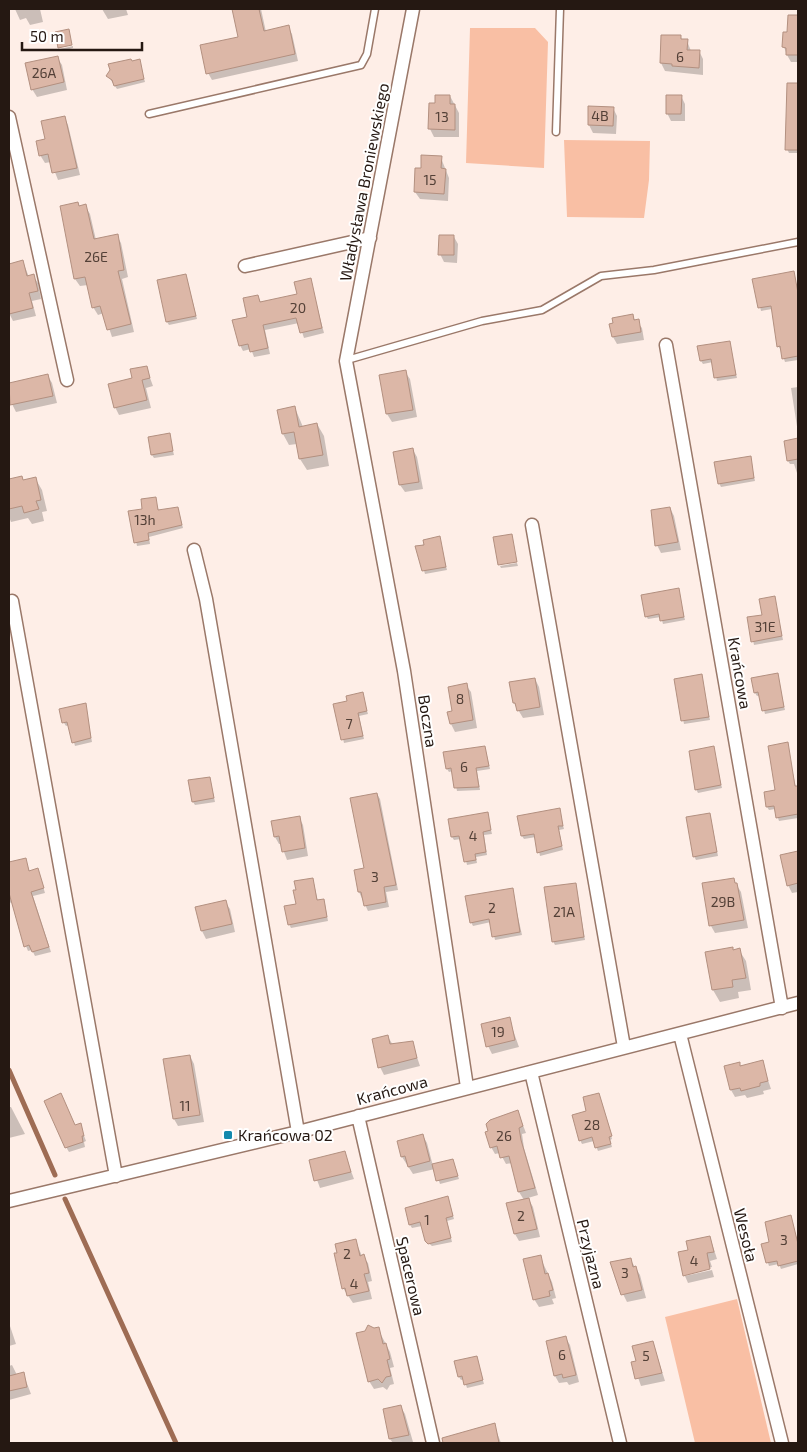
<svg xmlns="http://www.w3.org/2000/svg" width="807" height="1452" viewBox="0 0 807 1452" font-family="'Exo 2',sans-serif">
  <rect width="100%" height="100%" fill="#feeee7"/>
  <path fill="#f9bfa4" d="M470 28H535L548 42 544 168 466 163Z
    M564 140 650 141 649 180 644 218 567 217Z
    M737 1299 771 1443H695L665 1317Z"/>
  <path fill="#0003" d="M15 9H40L43 22 30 25 26 18 20 20Z
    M102 9H126L128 15 108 19Z
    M233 9H261L266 32 288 27 292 34 298 61 212 80 208 73 240 38Z
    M784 34H798V62H791L787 55 784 47Z
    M680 37 683 41H687L691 51H699L703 59V75L665 71 661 63Z
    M73 46V48L62 51 60 49Z
    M57 57 62 65 67 90 37 97 32 89Z
    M139 60 145 82 117 89 108 76 132 62Z
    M450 96 459 113V137H434L430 129 436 104Z
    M681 96 685 104V121H671L667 113Z
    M788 102H798V153H789L787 149Z
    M613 108 617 116 616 134 593 133 589 125Z
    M64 117 68 125 80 175 58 180 51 162 45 163 40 155 46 140Z
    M441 158 449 178 448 201 420 199 415 192Z
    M78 203 80 207 85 206 90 214 96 240 117 236 121 243 128 277 122 279 134 332 112 337 104 313 98 315 93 307 88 285 80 286 75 279 62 207Z
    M454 237 458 244 457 263 444 262 440 254Z
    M23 262 29 277 33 276 38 283 41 299 32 301 36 316 13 321 9 313V265Z
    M793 272 798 290V360L785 362 781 350 778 346 772 309 761 311 754 280Z
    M186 275 197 319 169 325 167 322Z
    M310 279 324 333 304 338 299 323 265 330 270 354 254 357 251 349 243 351 240 345 258 296 261 303 299 295Z
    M632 316 642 328 644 340 617 344 613 337 615 324Z
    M729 342 737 378 717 381 713 362 703 364 701 361Z
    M146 367 153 386 146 388 151 408 119 415 115 407 134 379Z
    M405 372 410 379 417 417 392 422 387 414 381 376Z
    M48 376 52 383 57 403 16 412 12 404 9 384Z
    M798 387V433L791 388Z
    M295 408 303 427 317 424 324 436 329 466 307 470 300 459 297 444 289 445 283 434Z
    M169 434 174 455 154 458 152 455Z
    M798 439V476L794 464H790L788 461 785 442Z
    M413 450 417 457 423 489 405 492 400 485Z
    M750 457 755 481 721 487 719 483Z
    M21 478 23 481 35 478 42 490 47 511 42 512 44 521 32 524 28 518 11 522 9 517V482Z
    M155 498 159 511 178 508 183 528 149 537 150 544 137 546 130 512 144 510Z
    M670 508 674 516 681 550 661 553 657 545Z
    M439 538 447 570 425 574 417 547Z
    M517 563 518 566 501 568 500 566Z
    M678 590 685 620 663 624 661 617 648 619 646 616Z
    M774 597 783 640 754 645 748 618 764 616Z
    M777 674 785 710 765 714 760 695 757 696 755 693Z
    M701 675 710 720 684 724 675 680Z
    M535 679 539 687 544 715 523 718 514 703 511 683Z
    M466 685 471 692 477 728 455 732 451 724 453 712Z
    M362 694 368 714 359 716 364 739 344 743 335 705 349 702Z
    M85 704 92 742 75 746 69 725 66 726 64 723 61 710Z
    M787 744 796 788 798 787V818L779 821 775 809 769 810 767 807 777 791Z
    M485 747 490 769 477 771 480 790 457 791 453 771 449 772 447 769Z
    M713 748 722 788 698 793 696 789Z
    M210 778 215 802 195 805 193 802Z
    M377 794 380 799 398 890 386 892 389 907 368 911 359 892 365 869Z
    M559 810 564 829 559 830 563 850 540 856 536 837 524 839 522 836 519 817Z
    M487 813 492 834 484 835 487 855 476 857 477 863 467 865 461 839 454 840 452 837Z
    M710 814 718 856 696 860 694 856Z
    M299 817 303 825 308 856 287 860 281 844H279L275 837Z
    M798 852V892L792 893 788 885 782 856Z
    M25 859 30 872 38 870 45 893 33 896 51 952 35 956 32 950 28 951 26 946 13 902 9 903V864Z
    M313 879 318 902 323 901 325 904 328 921 291 928 289 924 297 905Z
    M733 879 741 892 748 928 715 933 711 926Z
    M576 884 585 940 555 945 553 941Z
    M512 890 522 935 495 940 491 922 473 926 471 922Z
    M225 902 230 909 235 932 206 939 202 931 196 908Z
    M732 948 734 951 739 950 746 961 751 990 738 992 739 998 720 1002 713 990 707 953Z
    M509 1019 519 1047 492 1054 488 1046Z
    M388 1037 393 1045 412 1042 420 1066 384 1075 380 1067Z
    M190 1056 194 1064 204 1122 178 1126 174 1119Z
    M762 1062 771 1089 763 1091 764 1094 747 1098 745 1095 735 1097 731 1090 739 1063 741 1067Z
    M600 1097 612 1139 610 1140 612 1147 598 1151 594 1141 582 1144 580 1140 588 1112Z
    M9 1107H11L25 1134 9 1138Z
    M518 1112 526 1133 522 1134 524 1148 538 1195 528 1198 533 1207 540 1237 519 1241 515 1234 524 1200 519 1192 512 1163 506 1164 500 1153 495 1154 491 1147Z
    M80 1125 86 1141 84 1142 85 1147 69 1152 66 1147 75 1126Z
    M423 1136 427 1143 433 1166 453 1161 459 1179 440 1184 435 1169 413 1174 402 1157 399 1142Z
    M344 1152 354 1179 320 1188 310 1161Z
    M449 1201 454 1219 447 1221 452 1242 432 1246 426 1241 422 1226 412 1228 410 1225Z
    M791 1217 798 1243V1264L781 1269 779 1264 769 1266 762 1245 771 1243Z
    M710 1237 717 1259 710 1261 712 1267 685 1274V1276L684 1275 690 1251Z
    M355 1240 362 1256 368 1263 372 1281 368 1282 372 1299 353 1303 343 1288 338 1254Z
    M540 1257 552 1282 556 1298 552 1299 554 1304 539 1307 534 1299Z
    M630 1259 640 1275 646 1298 627 1302 615 1278 612 1263Z
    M712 1270 714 1277 688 1283 685 1276Z
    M9 1323 16 1344 9 1346Z
    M378 1329 390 1352 394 1367 390 1368 394 1384 390 1385 387 1390 383 1387 374 1389 369 1381 374 1330Z
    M565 1337 570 1345 579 1382 569 1385 567 1382 559 1383 555 1376Z
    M653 1343 665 1381 641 1386 633 1363 637 1362Z
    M476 1357 484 1384 467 1388 464 1379 461 1380 459 1377 456 1362Z
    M12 1365 17 1375 23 1373 31 1394 9 1400V1366Z
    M400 1406 405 1414 413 1442 393 1443 390 1439 385 1410Z
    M494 1425 501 1443H463L461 1435Z"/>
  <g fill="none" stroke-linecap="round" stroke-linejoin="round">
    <path stroke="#9e6c54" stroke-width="5" d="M9 1070 55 1175
      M65 1199 176 1443"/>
  </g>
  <path fill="#dcb7a7" stroke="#b39080" d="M232 9H259L264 31 289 25 295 54 206 74 200 45 238 37Z
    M788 15H798V55H786V48L782 47 783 32H787Z
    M69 29 72 45 58 48 55 32Z
    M661 35H681V39H688L687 50H700L699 68 672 66V64L660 63Z
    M58 56 64 82 31 90 25 63Z
    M131 59 132 61 140 59 144 79 114 86 112 80 106 76 110 70 108 64Z
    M787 83H798V150H785Z
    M435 95H450V104H455V130L428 129 429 103H435Z
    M666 95H682L681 114H666Z
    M588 106 614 107 613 126 588 125Z
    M65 116 77 168 52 173 48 154 39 156 36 141 45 139 41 121Z
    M421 155 442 156 441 168 446 169 444 194 414 192 415 168H421Z
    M78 202 79 206 86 204 94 239 118 234 124 270 118 271 131 324 107 330 100 306 92 308 85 277 74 279 60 206Z
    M439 235H454V255H438Z
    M23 260 27 276 34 274 38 291 29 293 33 308 9 314V264Z
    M794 271 798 293V356L782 359 780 346 777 347 771 306 758 308 752 279Z
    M186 274 196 316 166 322 157 280Z
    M311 278 322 328 300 333 296 318 263 325 268 348 250 352 248 344 239 346 232 320 247 317 243 298 258 295 260 302 297 294 294 282Z
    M633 314 634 320 639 319 641 332 612 337 609 324 613 323 612 318Z
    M730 341 736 375 714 378 711 359 700 361 697 346Z
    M147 366 150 378 142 380 147 400 114 408 108 384 132 378 130 369Z
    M406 370 413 410 386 414 379 375Z
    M48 374 53 396 10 405 9 383Z
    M295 406 299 427 317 423 323 455 299 459 294 432 282 434 277 410Z
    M170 433 173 451 151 455 148 437Z
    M798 438V459L787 461 784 441Z
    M413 448 419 482 399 485 393 452Z
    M751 456 754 478 718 484 714 462Z
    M22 476 23 480 36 477 41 500 36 501 39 509 24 513 22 506 9 509V479Z
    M156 497 158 510 178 507 182 525 148 533 149 540 134 543 128 511 142 509 141 499Z
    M670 507 678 542 655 546 651 510Z
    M512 534 517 562 498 565 493 537Z
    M440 536 446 567 422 571 415 546 424 545 423 540Z
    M679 588 684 617 660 621 659 614 645 617 641 595Z
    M775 596 782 636 751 642 747 617 762 615 759 599Z
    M778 673 784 707 762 711 758 692 754 693 751 678Z
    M702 674 709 717 681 721 674 679Z
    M535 678 540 707 517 711 515 703H513L509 682Z
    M467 683 473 720 450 724 447 712 452 711 448 687Z
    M363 692 367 711 358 713 363 736 341 740 333 704 347 701 346 696Z
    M86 703 91 738 72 743 67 722 62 723 59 709Z
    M788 742 795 786H798V814L776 818 774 806 766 807 764 792 775 790 768 746Z
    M485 746 489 766 476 768 479 787 454 788 451 768 446 769 443 752Z
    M714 746 721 785 695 790 689 751Z
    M210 777 214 798 192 802 188 780Z
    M377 793 396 885 384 887 386 902 364 906 361 892H358L354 870 364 868 350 798Z
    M560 808 563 826H558L562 846 537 853 534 834 521 836 517 816Z
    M488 812 491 830 483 832 486 852 475 854 476 860 464 862 459 836 451 837 448 819Z
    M710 813 717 852 693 857 686 817Z
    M300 816 305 848 282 852 279 836 274 837 271 821Z
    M798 851V883L787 886 780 855Z
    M26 858 29 871 38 868 44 888 31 892 49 947 32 952 29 945 24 947 9 893V862Z
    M313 878 317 900 324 899 327 917 288 925 284 906 296 904 293 890H296L294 881Z
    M734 878 735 883H737L744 920 709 926 702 883Z
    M576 883 584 937 552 942 544 887Z
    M513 888 520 932 492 937 489 919 470 923 465 896Z
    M226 900 232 924 201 931 195 907Z
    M733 947V950L740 948 746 978 732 980 733 987 712 990 705 952Z
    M510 1017 515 1040 486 1047 481 1024Z
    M388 1035 390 1044 413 1041 417 1058 378 1068 372 1039Z
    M190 1055 200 1115 173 1119 163 1059Z
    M763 1060 768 1081 760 1083V1086L741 1091 740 1088 730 1090 724 1066 740 1062V1066Z
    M61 1093 75 1125 81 1123 84 1136H82L83 1142 65 1148 44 1101Z
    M599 1093 612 1136 609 1137 611 1144 595 1148 592 1137 579 1141 572 1115 586 1111 583 1097Z
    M518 1110 523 1126 519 1128 521 1140 535 1188 518 1192 509 1156 500 1158 497 1146 490 1148 485 1132 488 1131 486 1124 490 1120Z
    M423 1134 430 1161 408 1167 405 1156 401 1157 397 1141Z
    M345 1151 351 1172 314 1181 309 1160Z
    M453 1159 458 1176 436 1181 432 1164Z
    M448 1196 453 1216 446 1218 451 1238 428 1244 425 1241 420 1222 409 1225 405 1208Z
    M529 1198 537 1229 514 1234 506 1203Z
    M791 1215 798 1244V1261L778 1266 777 1261 766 1263 761 1244 769 1242 765 1222Z
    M710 1236 714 1252 707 1253 710 1269 683 1276 678 1252 688 1250 686 1241Z
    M356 1239 360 1256 364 1254 367 1264 369 1273 364 1274 369 1291 347 1296 345 1288 342 1289 334 1253H337L335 1244Z
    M541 1255 545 1274 548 1273 553 1290 549 1291 550 1296 533 1300 523 1259Z
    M631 1258 633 1267 636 1266 642 1290 621 1295 610 1262Z
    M368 1325 374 1328 379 1327 383 1344 386 1343 390 1359 387 1360 391 1376 386 1377 382 1383 378 1379 368 1382 356 1333 365 1331Z
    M566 1336 576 1375 563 1378 562 1374 554 1376 546 1341Z
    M653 1341 662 1373 635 1379 631 1362 636 1361 632 1346Z
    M477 1356 483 1380 464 1385 462 1376 458 1377 454 1361Z
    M24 1372 27 1387 9 1391V1376Z
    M401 1405 409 1435 389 1439 383 1409Z
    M495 1423 499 1443H443L442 1438Z"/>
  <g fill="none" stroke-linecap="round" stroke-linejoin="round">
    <defs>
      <path id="lane" d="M149 114 361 65 367 54 375 9
        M556 132 560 9
        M347 360 482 321 542 310 601 276 654 270 798 242"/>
      <path id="street" d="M413 9 346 361 404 671 467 1087
        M9 117 67 380
        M245 266 370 238
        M666 345 782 1008
        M532 525 624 1047
        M194 550 206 599 298 1132
        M9 602 12 601 116 1176
        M680 1034 782 1443
        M531 1072 620 1443
        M358 1116 433 1443
        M9 1201 298 1132 798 1003"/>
    </defs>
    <use href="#lane" stroke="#9a7869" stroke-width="9"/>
    <use href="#street" stroke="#9a7869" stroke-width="15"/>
    <use href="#lane" stroke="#fff" stroke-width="6"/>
    <use href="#street" stroke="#fff" stroke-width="12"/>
  </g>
  <rect fill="#1489ad" stroke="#fff" stroke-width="2" x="223" y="1130" width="10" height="10" rx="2.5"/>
  <g text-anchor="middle" stroke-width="4" stroke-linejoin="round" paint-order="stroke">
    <g font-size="14" fill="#534037">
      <text x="680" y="62">6</text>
      <text x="44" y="78">26A</text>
      <text x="600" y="121">4B</text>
      <text x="442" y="122">13</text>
      <text x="430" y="185">15</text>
      <text x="96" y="262">26E</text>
      <text x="298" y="313">20</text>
      <text x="145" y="525">13h</text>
      <text x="765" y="632">31E</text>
      <text x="460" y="704">8</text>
      <text x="349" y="729">7</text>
      <text x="464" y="772">6</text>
      <text x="473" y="841">4</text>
      <text x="375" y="882">3</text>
      <text x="723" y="907">29B</text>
      <text x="492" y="913">2</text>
      <text x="564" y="917">21A</text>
      <text x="498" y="1037">19</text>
      <text x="185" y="1111">11</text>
      <text x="592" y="1130">28</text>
      <text x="504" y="1141">26</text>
      <text x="521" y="1221">2</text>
      <text x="427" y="1225">1</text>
      <text x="784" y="1245">3</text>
      <text x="347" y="1259">2</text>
      <text x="694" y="1266">4</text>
      <text x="625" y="1278">3</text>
      <text x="354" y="1289">4</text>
      <text x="562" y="1360">6</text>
      <text x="646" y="1361">5</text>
    </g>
    <g font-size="16" fill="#251812" stroke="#fff">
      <text transform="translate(364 182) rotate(-79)" y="6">Władysława Broniewskiego</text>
      <text transform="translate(740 673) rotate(80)" y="6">Krańcowa</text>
      <text transform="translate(428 721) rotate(81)" y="6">Boczna</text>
      <text transform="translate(392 1090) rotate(-15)" y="6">Krańcowa</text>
      <text transform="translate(746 1235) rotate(76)" y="6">Wesoła</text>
      <text transform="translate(591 1254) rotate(76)" y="6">Przyjazna</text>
      <text transform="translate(411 1276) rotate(77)" y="6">Spacerowa</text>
    </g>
    <g font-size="16" fill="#251812" stroke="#fff" text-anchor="start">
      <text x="238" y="1141">Krańcowa 02</text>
    </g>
  </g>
  <rect width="807" height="1452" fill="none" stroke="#251812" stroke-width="20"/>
  <path d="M22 42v8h120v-8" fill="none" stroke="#251812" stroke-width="2.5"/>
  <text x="30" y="42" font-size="15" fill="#251812" stroke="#ffffff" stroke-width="4" paint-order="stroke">50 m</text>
</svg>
